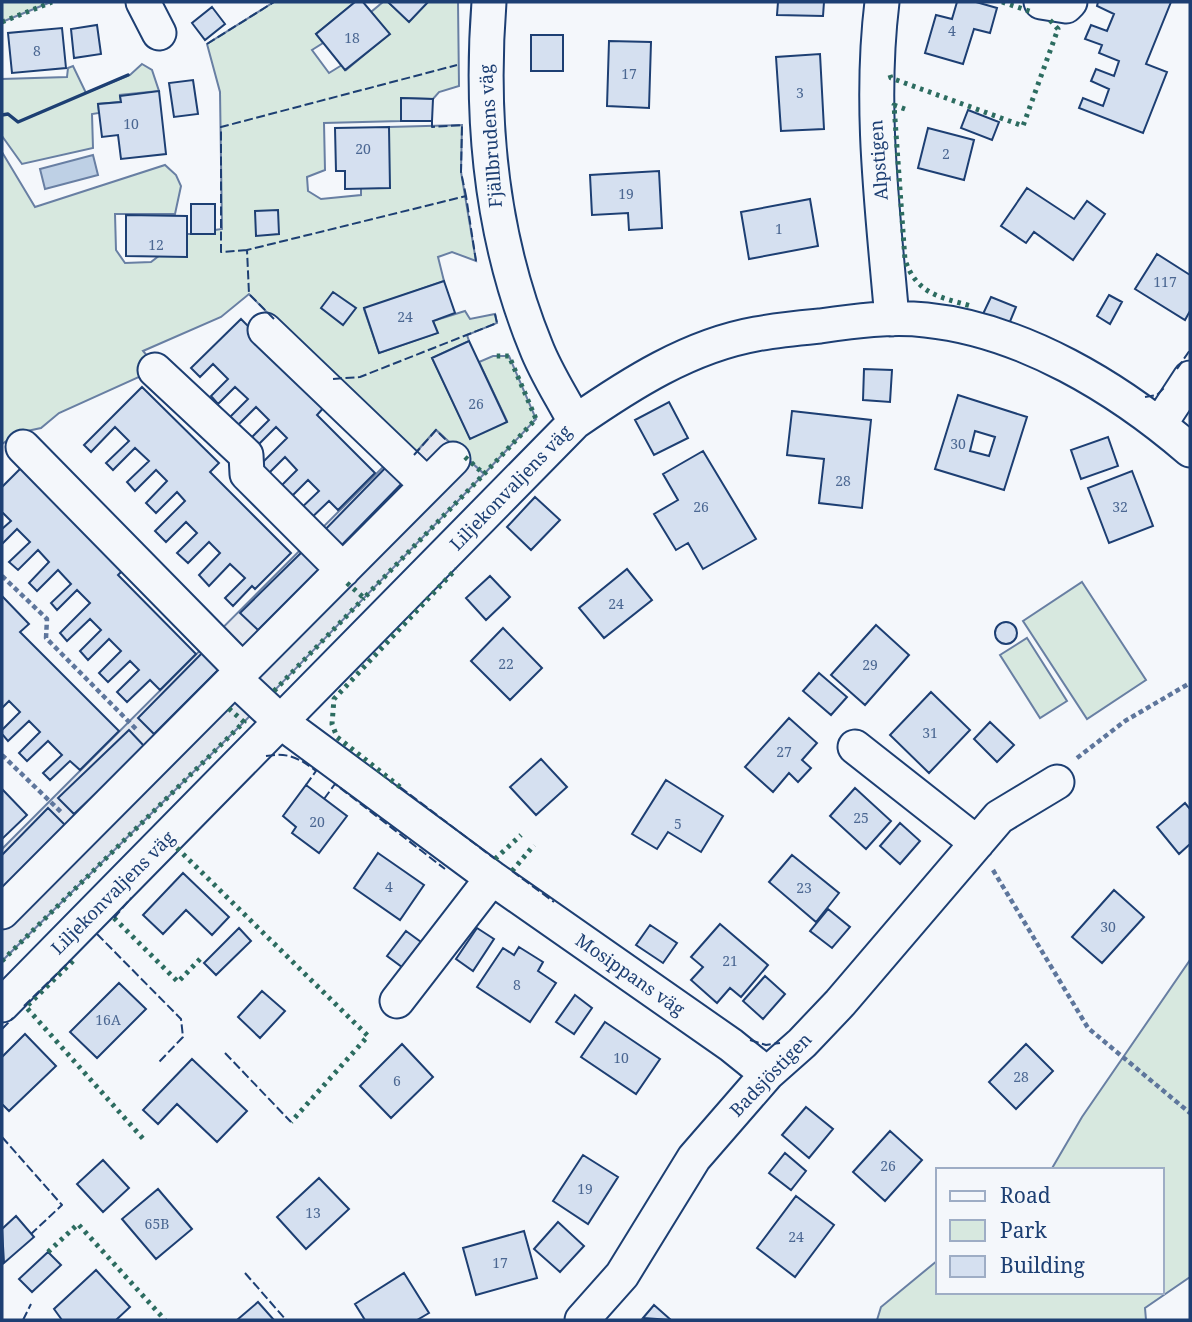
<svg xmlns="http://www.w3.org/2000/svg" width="1192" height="1322" viewBox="0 0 1192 1322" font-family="'Noto Serif',serif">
  <rect width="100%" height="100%" fill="#f4f7fb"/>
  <path fill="#d7e8df" stroke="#687fa3" stroke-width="2" d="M2 2H51L2 22Z
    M274 2H355L316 34 323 43 312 50 329 73 342 65 346 70 389 34 371 12 383 2H388L409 21 428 2H458L459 86 439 92 433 99 402 98 401 121 324 123 325 170 307 177 308 191 321 199 361 195V188H389V127L462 125 461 172 476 261 452 252 438 257 444 281 364 309 379 353 437 333 433 321 465 311 470 319 495 314 497 323 467 335 469 341 432 358 470 438 507 421 479 362 493 356H509L536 419 484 474 436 430 411 458 249 294 221 317 143 351 154 364 139 377 59 413 41 428 18 433 2 444V152L35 207 165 165 176 175 181 186 175 214H115L116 250 125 263 151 262 187 234H214L215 230 222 229 220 92 207 44Z
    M142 64 152 70 159 91 120 95 121 102 98 104 99 113 92 114 93 148 22 164 2 136V79L67 77 68 68 73 66 86 93 130 75Z
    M1082 582 1146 680 1087 719 1023 621Z
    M1027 638 1067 701 1040 718 1000 655Z
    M1190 960V1277L1145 1308 1146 1320H877L881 1307 938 1260V1292H1162V1170H1051L1082 1117Z"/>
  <path fill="#e3e8f0" stroke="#687fa3" stroke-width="2" d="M436 430 484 474 244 722 2 961V849L394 456 411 458Z"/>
  <path fill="#bed0e5" stroke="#687fa3" stroke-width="2" d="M93 155 98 175 45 189 40 169Z"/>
  <path fill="#d5e0f0" stroke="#1d3f73" stroke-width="2" fill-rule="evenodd" d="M355 2H363L390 34 345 70 316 34Z
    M388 2H428L409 22Z
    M778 2H824L823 16 777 15Z
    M957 2H976L997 8 990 33 974 29 963 64 925 53 936 15 952 19Z
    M1098 2H1171L1146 64 1167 72 1143 133 1079 108 1083 98 1103 106 1109 89 1091 81 1096 69 1114 76 1119 61 1099 53 1102 45 1085 39 1091 25 1107 31 1114 14 1097 6Z
    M212 7 225 24 205 40 192 23Z
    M97 25 101 54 74 58 71 29Z
    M62 28 66 68 12 73 8 33Z
    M531 35H563V71H531Z
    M609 41 651 42 649 108 607 106Z
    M820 54 824 129 781 131 776 57Z
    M193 80 198 114 174 117 169 83Z
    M159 91 166 154 121 159 118 135 102 137 98 104 121 102 120 96Z
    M401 98 433 99 432 121H401Z
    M968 110 999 122 992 140 961 128Z
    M389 127 390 188 345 189V171H336L335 128Z
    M928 128 974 140 964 180 918 168Z
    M659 171 662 228 629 230 628 213 592 215 590 175Z
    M1027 188 1074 219 1087 201 1105 214 1073 260 1034 232 1026 243 1001 226Z
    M810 199 818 246 749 259 741 212Z
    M191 204H215V234H191Z
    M278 210 279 234 256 236 255 211Z
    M126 215 187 216V257L126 256Z
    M1157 254 1190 275V311L1185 320 1135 289Z
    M444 281 455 313 433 321 438 333 379 353 364 308Z
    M333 292 356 308 343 325 321 308Z
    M1109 295 1122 302 1110 324 1097 316Z
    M991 297 1016 307 1009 324 983 314Z
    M241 319 326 405 317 415 375 473 338 510 329 501 306 523 296 513 319 491 308 480 288 500 278 489 297 470 285 457 265 477 257 468 287 438 276 427 258 445 251 438 269 420 256 407 238 425 230 417 248 399 235 387 218 404 211 396 228 379 213 364 200 377 191 368Z
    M469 341 507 422 470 439 432 358Z
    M864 369 892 370 890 402 863 400Z
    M142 387 219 463 210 472 291 553 255 589 252 586 233 606 225 598 245 578 230 564 209 586 199 575 220 553 209 542 188 563 177 553 197 533 186 522 166 542 155 531 185 501 177 492 156 513 146 503 167 481 156 470 135 491 127 482 149 461 135 448 113 470 106 463 129 441 115 427 91 452 84 445Z
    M958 395 1027 417 1004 490 935 469ZM975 431 995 437 989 456 970 451Z
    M669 402 688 438 654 455 635 420Z
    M792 411 871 420 862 508 819 503 824 459 787 455Z
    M1108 437 1118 466 1081 479 1071 450Z
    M703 451 756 539 703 569 688 543 676 550 654 514 678 500 663 474Z
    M394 459 410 475 333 554 317 538Z
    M26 463 128 565 118 575 196 654 160 690 150 680 127 702 117 692 139 670 130 661 108 682 99 673 121 651 109 639 88 660 80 651 101 630 90 619 67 641 60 633 90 603 77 590 57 610 51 603 71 584 58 570 37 591 29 583 49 562 38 550 18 570 9 562 30 542 17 529 2 544V529L11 521 2 512V487Z
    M1132 471 1153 526 1109 543 1088 488Z
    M535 497 560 520 531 550 507 527Z
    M306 548 323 565 258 630 240 613Z
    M627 569 652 600 604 638 579 608Z
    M490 576 510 597 486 620 466 598Z
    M2 596 29 624 20 632 119 731 80 770 70 761 50 780 43 773 62 755 48 741 27 761 19 753 40 732 29 721 8 741 2 734V730L20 712 9 701 2 708Z
    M995 633a11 11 0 1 1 22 0a11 11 0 1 1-22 0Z
    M876 625 909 655 865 705 831 675Z
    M503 628 542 668 510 700 471 661Z
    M208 647 224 664 154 734 138 718Z
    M819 673 847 697 831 715 803 691Z
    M931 692 970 730 929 773 890 735Z
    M789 718 817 743 802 760 811 768 798 782 789 773 773 792 745 767Z
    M990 722 1014 745 997 762 974 739Z
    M129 730 145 747 74 814 58 798Z
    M541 759 567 787 536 815 510 787Z
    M666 780 723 816 701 852 668 832 657 849 632 834Z
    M306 785 347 816 319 853 292 833 296 827 283 816Z
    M855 788 891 821 866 849 830 816Z
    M2 789 27 815 2 839Z
    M1185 803 1190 809V844L1179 854 1157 827Z
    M48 808 65 825 2 888V855Z
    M900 823 920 841 900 864 880 846Z
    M378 853 424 885 400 920 354 888Z
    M792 855 839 893 816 922 769 882Z
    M183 873 229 917 212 935 186 910 163 934 143 915Z
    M1114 890 1144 917 1102 963 1072 937Z
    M828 909 850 927 832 948 810 931Z
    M720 924 768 965 741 997 730 988 717 1003 691 980 703 967 691 957Z
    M650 925 677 943 663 963 636 945Z
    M239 928 251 941 216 975 204 963Z
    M477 928 494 939 473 971 456 959Z
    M406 931 421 942 402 967 387 956Z
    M519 947 543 962 538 971 556 983 530 1022 477 987 503 948 514 955Z
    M765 976 785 994 763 1019 743 1001Z
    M119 983 146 1009 97 1058 70 1032Z
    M262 991 285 1011 260 1038 238 1017Z
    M575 995 592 1008 574 1034 556 1022Z
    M605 1022 660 1059 636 1094 581 1057Z
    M25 1034 56 1066 9 1111 2 1104V1057Z
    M402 1044 433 1077 391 1118 360 1086Z
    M1026 1044 1053 1071 1016 1109 989 1082Z
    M192 1059 247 1111 217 1142 177 1104 158 1124 143 1110Z
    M806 1107 833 1129 809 1158 782 1135Z
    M890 1131 922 1160 885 1201 853 1172Z
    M785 1153 806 1171 791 1190 769 1173Z
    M583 1155 618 1177 588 1224 553 1201Z
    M103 1160 129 1188 103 1212 77 1184Z
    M319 1178 349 1209 306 1249 277 1217Z
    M158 1189 192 1229 156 1259 122 1219Z
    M796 1196 834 1225 795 1277 757 1248Z
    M16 1216 34 1237 4 1263 2 1229Z
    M558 1222 584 1246 560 1272 534 1249Z
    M524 1231 537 1278 476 1295 463 1248Z
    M48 1252 61 1265 32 1292 19 1279Z
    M96 1270 130 1307 116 1320H62L54 1309Z
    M404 1273 429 1313 417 1320H365L355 1304Z
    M258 1302 274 1320H237Z
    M654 1305 671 1320 643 1318Z"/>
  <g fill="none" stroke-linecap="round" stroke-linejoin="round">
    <defs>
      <path id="minor" d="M143 2 159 33
        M489 2C480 119 491 237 536 347 546 373 562 397 575 422
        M882 2C869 108 883 213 892 319
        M1041 2 1066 6 1070 2
        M265 330 426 484
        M155 370 246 455 247 474 343 570
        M1160 424 1190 378
        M23 447 243 671
        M235 679 281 722 492 878 731 1045 767 1074
        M855 747 977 843
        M2 912 453 459
        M397 1001 492 878
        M2 1005 575 422C630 384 689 346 756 334 777 330 799 328 820 326 854 321 891 316 926 320 1023 330 1118 388 1190 450
        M582 1320 622 1275 694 1158 767 1074 802 1043 840 1003 999 817 1057 782"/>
    </defs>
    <use href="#minor" stroke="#1d3f73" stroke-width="37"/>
    <path stroke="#5e769c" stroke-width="4.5" stroke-dasharray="5 3.5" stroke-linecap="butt" d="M2 576 47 619 46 638 138 731
      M2 755 61 812
      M1077 758 1125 721 1190 683
      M993 870 1088 1028 1190 1113"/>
    <use href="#minor" stroke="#f4f7fb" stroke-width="33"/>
    <path stroke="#2c6c60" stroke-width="5" stroke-dasharray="3.5 5" stroke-linecap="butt" d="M1002 2 1032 12
      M2 22 52 2
      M890 75 891 78 1023 126 1058 29 1048 18
      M905 109 894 105 905 260C917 294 939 297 971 306
      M465 457 484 474 536 419 509 356H493
      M347 583 364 598 484 474
      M274 691 364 598
      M400 787 337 737 332 724 334 699 456 569
      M177 848 368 1036 291 1122
      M495 859 521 835
      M512 871 534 845
      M114 918 178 982 200 959
      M2 961 244 722 226 706
      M73 961 26 1007 146 1142
      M48 1252 78 1224 165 1320"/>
    <path stroke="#1d3f73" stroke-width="2" stroke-dasharray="9 3.5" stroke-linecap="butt" d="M207 44 274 2
      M432 121V127L462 125 461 172 466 196
      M247 250 221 252V127L457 65
      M274 319 249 294 247 250 466 196 476 261
      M1177 369 1190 350
      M333 379 360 377 497 323 495 314
      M1145 397 1157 395 1165 387
      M414 455 436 430 447 441
      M266 756C288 752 299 758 316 771L306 785
      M400 787 495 859
      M324 799 335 784 445 869
      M512 871 554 902
      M114 918 131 898
      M97 934 181 1019 183 1037 159 1062
      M24 1006 71 960
      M2 1029 13 1018
      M750 1040 766 1045 780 1043
      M225 1053 291 1122
      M2 1137 62 1205 31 1234
      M245 1273 286 1320
      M23 1320 31 1304"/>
    <path stroke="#1d3f73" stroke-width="3.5" d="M2 115 8 114 18 122 128 75"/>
  </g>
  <g text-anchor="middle" stroke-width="5" stroke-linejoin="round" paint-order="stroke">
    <g font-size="14" fill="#4b6792">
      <text x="952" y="36">4</text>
      <text x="352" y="43">18</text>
      <text x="37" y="56">8</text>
      <text x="629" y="79">17</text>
      <text x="800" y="98">3</text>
      <text x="131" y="129">10</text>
      <text x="363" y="154">20</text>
      <text x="946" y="159">2</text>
      <text x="626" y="199">19</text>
      <text x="779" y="234">1</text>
      <text x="156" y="250">12</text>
      <text x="1165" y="287">117</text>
      <text x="405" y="322">24</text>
      <text x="476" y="409">26</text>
      <text x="958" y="449">30</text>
      <text x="843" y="486">28</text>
      <text x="701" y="512">26</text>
      <text x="1120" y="512">32</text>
      <text x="616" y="609">24</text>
      <text x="506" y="669">22</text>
      <text x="870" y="670">29</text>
      <text x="930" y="738">31</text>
      <text x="784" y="757">27</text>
      <text x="861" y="823">25</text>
      <text x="317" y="827">20</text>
      <text x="678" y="829">5</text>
      <text x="389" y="892">4</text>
      <text x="804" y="893">23</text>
      <text x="1108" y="932">30</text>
      <text x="730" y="966">21</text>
      <text x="517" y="990">8</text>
      <text x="108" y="1025">16A</text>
      <text x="621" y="1063">10</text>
      <text x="1021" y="1082">28</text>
      <text x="397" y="1086">6</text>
      <text x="888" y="1171">26</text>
      <text x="585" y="1194">19</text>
      <text x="313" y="1218">13</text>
      <text x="157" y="1229">65B</text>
      <text x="796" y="1242">24</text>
      <text x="500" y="1268">17</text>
    </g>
    <g font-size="18" fill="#1d3f73" stroke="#f4f7fb">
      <text transform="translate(491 136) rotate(-94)" y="6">Fjällbrudens väg</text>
      <text transform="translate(879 160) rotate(-94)" y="6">Alpstigen</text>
      <text transform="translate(511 488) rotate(-46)" y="6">Liljekonvaljens väg</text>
      <text transform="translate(113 893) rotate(-45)" y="6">Liljekonvaljens väg</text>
      <text transform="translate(630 975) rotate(35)" y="6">Mosippans väg</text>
      <text transform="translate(771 1075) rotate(-46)" y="6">Badsjöstigen</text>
    </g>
  </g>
  <rect width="1192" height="1322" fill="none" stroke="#1d3f73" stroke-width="7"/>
  <rect x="936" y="1168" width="228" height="126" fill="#f4f7fb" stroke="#9eadc5" stroke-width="2"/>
  <rect x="950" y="1191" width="35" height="10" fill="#f4f7fb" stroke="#9eadc5" stroke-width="2"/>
  <text x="1000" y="1203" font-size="21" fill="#1d3f73">Road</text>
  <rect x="950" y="1220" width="35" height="21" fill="#d7e8df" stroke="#9eadc5" stroke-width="2"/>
  <text x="1000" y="1238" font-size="21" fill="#1d3f73">Park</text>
  <rect x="950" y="1256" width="35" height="21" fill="#d5e0f0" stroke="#9eadc5" stroke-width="2"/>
  <text x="1000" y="1273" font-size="21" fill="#1d3f73">Building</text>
</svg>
